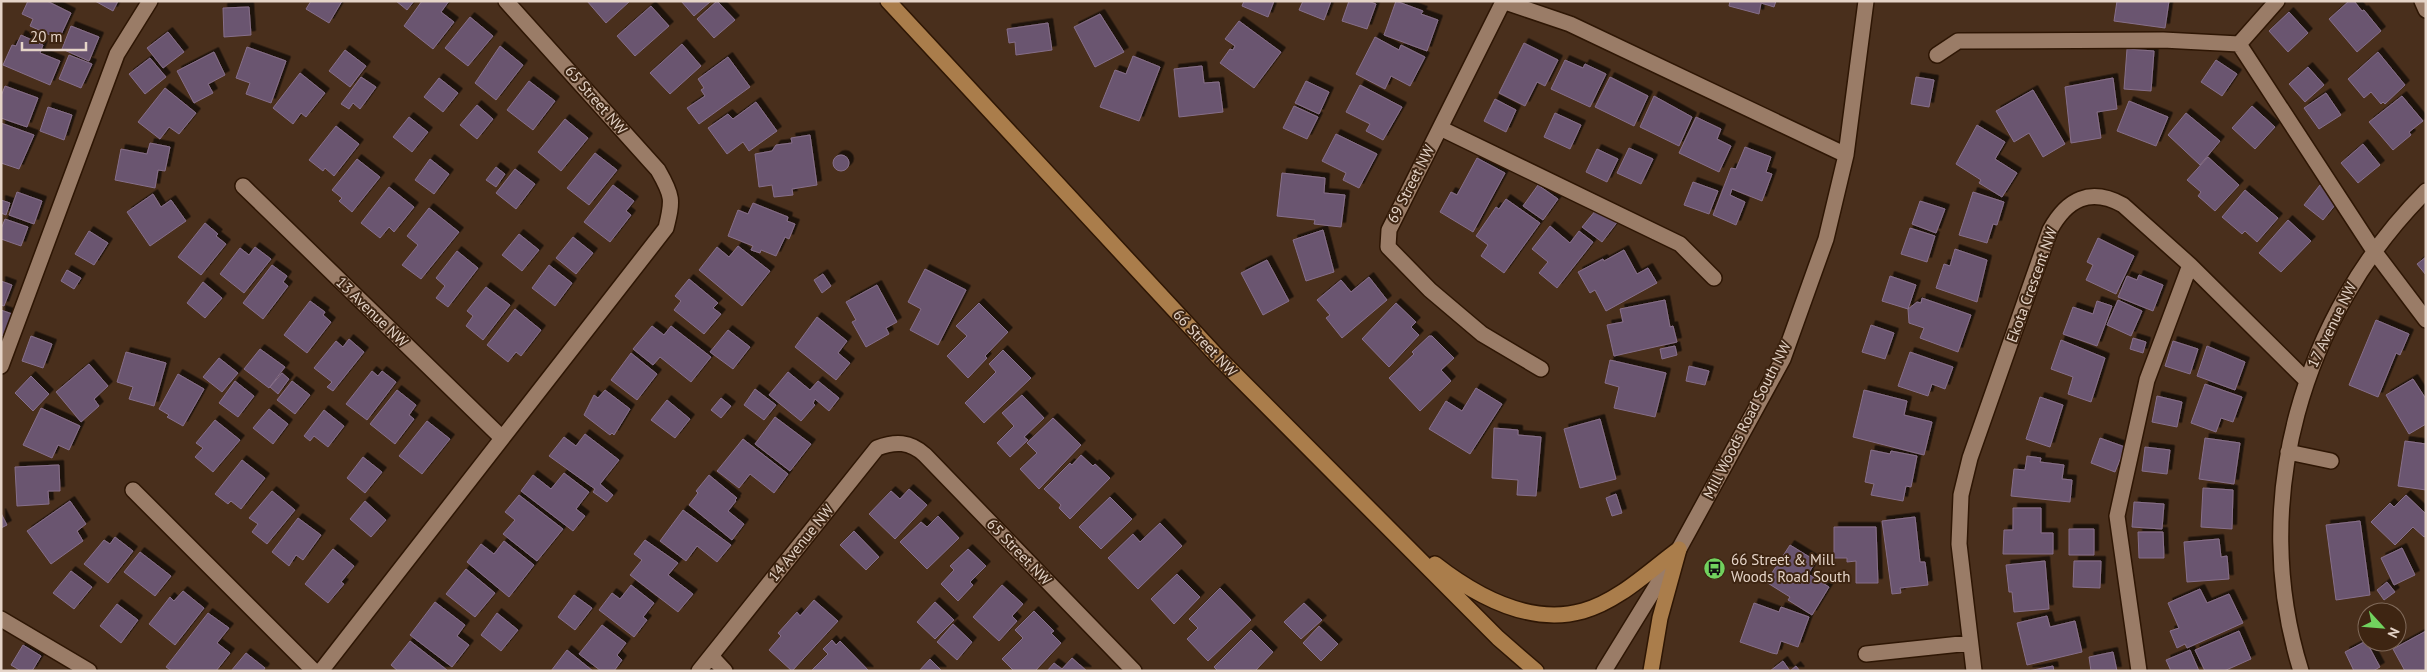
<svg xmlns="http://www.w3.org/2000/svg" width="2427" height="672" viewBox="0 0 2427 672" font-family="'PT Sans',sans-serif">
  <defs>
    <filter id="shadow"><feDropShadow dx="4.5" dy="-4.5" stdDeviation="0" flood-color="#0009"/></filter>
  </defs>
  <rect width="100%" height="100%" fill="#492f1c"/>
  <path fill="#6b556f" stroke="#866f8a" filter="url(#shadow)" d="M28 1H47L71 13 59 39 30 26 33 19 22 14Z
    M95 1H118L113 11Z
    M311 1H342L329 23 306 9Z
    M396 1H414L407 10Z
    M422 1H449L441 12 454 22 433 49 404 26Z
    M587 1H630L606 23Z
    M681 1H711L694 16Z
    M717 1 735 20 714 38 697 19Z
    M1244 1H1274L1268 17 1242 6Z
    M1303 1H1331L1324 20 1299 10Z
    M1349 1H1368L1376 4 1367 29 1342 21Z
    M1396 1 1423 11 1421 14 1438 20 1427 51 1384 35Z
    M1730 1H1776L1774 7 1761 3 1759 14 1729 6Z
    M2117 1H2169L2165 28 2114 21Z
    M2349 1H2354L2362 11 2364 10 2381 31 2357 52 2329 19Z
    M651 6 669 26 635 56 617 36Z
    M249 7 251 35 224 37 223 8Z
    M2289 12 2308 33 2288 52 2269 31Z
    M1100 14 1124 52 1095 67 1074 27Z
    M470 17 493 36 468 66 445 48Z
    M1239 21 1281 52 1254 88 1220 63 1230 49 1233 50 1235 46 1225 39Z
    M1048 23 1052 50 1016 55 1015 42 1009 43 1007 29Z
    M71 26 99 37 89 61 62 49Z
    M168 32 184 52 163 68 147 48Z
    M21 35 43 45 40 53 60 61 50 85 3 65 12 45 16 46Z
    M1375 37 1399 50 1401 45 1425 57 1410 86 1391 76 1385 89 1356 74Z
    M1524 43 1558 60 1545 86 1537 82 1525 106 1499 93Z
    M682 44 701 66 670 94 650 73Z
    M500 46 523 65 496 100 475 83Z
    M247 47 286 61 271 103 246 94 250 83 236 78Z
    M2127 49 2154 51 2151 91 2124 89Z
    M345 50 366 66 350 87 329 71Z
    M214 52 225 75 208 84 213 93 194 103 177 71Z
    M2378 52 2405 85 2385 104 2383 102 2381 104 2371 92 2364 98 2348 79Z
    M69 55 92 64 81 88 59 79Z
    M1133 56 1160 67 1139 121 1100 107 1115 70 1126 74Z
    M728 57 750 87 699 124 687 108 705 96 701 90 704 88 698 79Z
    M150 58 166 77 145 94 129 74Z
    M1565 60 1583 68 1585 64 1606 74 1590 107 1551 89Z
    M2216 60 2237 74 2222 96 2201 82Z
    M1202 66 1204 83 1219 82 1223 112 1179 117 1174 69Z
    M2308 67 2324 85 2305 102 2289 84Z
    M300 73 325 93 306 117 301 113 293 124 273 108Z
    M361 77 376 87 360 109 353 103 349 109 341 104Z
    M1610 77 1648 96 1634 126 1595 107Z
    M1916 77 1934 80 1929 107 1911 104Z
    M439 78 458 93 443 112 424 97Z
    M2113 78 2117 109 2097 112 2101 138 2071 143 2065 87Z
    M529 81 555 101 533 130 507 110Z
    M1306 81 1329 92 1319 114 1295 103Z
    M1360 85 1402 107 1383 140 1366 131 1370 124 1346 112Z
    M5 86 38 98 27 127 1 118V96Z
    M165 88 196 113 179 134 169 127 160 139 138 122Z
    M2033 90 2065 144 2043 157 2029 133 2014 142 1996 111Z
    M2326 93 2341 115 2319 129 2304 108Z
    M1654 96 1692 117 1679 146 1640 127Z
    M2402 96 2423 121 2409 132 2411 135 2393 150 2369 122Z
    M1495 99 1516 110 1506 132 1484 121Z
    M2129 101 2168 117 2156 146 2117 131Z
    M756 102 777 131 749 151 743 142 727 154 708 128 728 114 733 119Z
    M477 105 493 119 477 139 460 125Z
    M1294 106 1318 117 1307 139 1283 128Z
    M2252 106 2275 127 2255 149 2232 128Z
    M48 107 72 115 64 140 40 131Z
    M1555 113 1581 125 1570 149 1544 137Z
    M2186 113 2220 141 2200 165 2168 135Z
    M409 117 428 132 412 152 393 137Z
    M1696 117 1721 129 1717 139 1731 146 1719 172 1679 153Z
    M565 119 588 138 561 171 538 152Z
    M1 123 34 135 19 169 1 163Z
    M1977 125 2005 142 1995 159 2017 173 2002 197 1979 183 1981 180 1956 164Z
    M336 126 359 144 334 176 325 168 323 171 309 160Z
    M1336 134 1377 154 1359 188 1343 180 1346 173 1322 161Z
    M810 135 817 185 792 189 793 195 774 197 772 185 759 187 755 154 772 151 776 145 792 143 791 138Z
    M150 143 170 147 165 171 158 170 155 188 115 180 121 149 147 154Z
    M2363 144 2380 165 2358 183 2341 163Z
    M1745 147 1771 157 1766 172 1772 174 1762 201 1732 189 1730 195 1745 202 1736 225 1713 215 1731 168 1736 169Z
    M1629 148 1653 159 1641 184 1617 173Z
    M1597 149 1618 159 1607 182 1586 172Z
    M595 153 617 170 589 205 567 188Z
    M833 163a8 8 0 1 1 16 0a8 8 0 1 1-16 0Z
    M2208 157 2239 185 2215 211 2198 196 2201 192 2187 180Z
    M1477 158 1505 173 1473 232 1440 212 1451 192 1457 195Z
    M357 159 380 177 352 212 339 201 342 198 332 190Z
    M430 159 449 174 434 194 415 180Z
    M496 167 505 174 496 187 486 180Z
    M515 169 535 184 516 209 496 193Z
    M1282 173 1325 178 1324 193 1345 195 1341 227 1314 224 1315 220 1277 216Z
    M1693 182 1718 191 1709 214 1684 205Z
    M613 185 634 201 626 211 631 215 610 242 584 222Z
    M1538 185 1558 199 1543 220 1523 206Z
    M2320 185 2339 200 2323 220 2304 205Z
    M389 187 414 207 394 232 389 227 380 238 361 223Z
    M2245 190 2278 218 2257 242 2245 231 2242 234 2222 217Z
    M17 192 42 201 34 224 9 215Z
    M1973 192 2004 202 1997 225 1993 224 1987 243 1959 235Z
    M153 194 161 207 171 200 186 221 150 246 127 212Z
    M1506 199 1540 223 1504 273 1481 256 1488 245 1476 236 1496 207 1499 209Z
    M1 200 10 203 6 215 1 213Z
    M1920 201 1945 209 1936 233 1912 224Z
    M753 203 788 217 787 221 795 224 789 239 785 237 776 256 761 250 760 253 751 250 753 246 728 236 738 210 748 214Z
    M429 208 459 232 421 279 402 265 418 245 407 236Z
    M1596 210 1618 221 1602 242 1582 227Z
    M5 219 28 227 21 246 1 239V229Z
    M2288 220 2311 241 2281 272 2259 253Z
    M205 223 218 234 216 236 226 244 201 275 178 257Z
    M1550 226 1570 243 1579 231 1593 242 1557 288 1539 273 1548 262 1532 249Z
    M1910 228 1935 236 1927 262 1901 254Z
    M1323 230 1334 272 1306 281 1293 240Z
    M89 231 108 243 94 265 75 254Z
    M519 234 539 250 522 271 502 255Z
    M573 237 593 253 576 274 556 258Z
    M2098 238 2134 256 2116 294 2086 280 2093 265 2087 262Z
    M738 246 770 271 742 306 699 270 717 247 729 257Z
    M255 247 271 259 244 293 220 274 240 248 249 255Z
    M1955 249 1987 260 1977 302 1936 288 1944 264 1950 266Z
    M1624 250 1637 274 1648 268 1657 283 1606 311 1595 290 1590 293 1578 272 1603 259 1604 261Z
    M457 251 478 268 448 307 436 298 445 286 436 278Z
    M2426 257V275L2417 264Z
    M1267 260 1289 301 1263 315 1241 273Z
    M272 265 287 276 283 282 288 286 263 319 243 303Z
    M549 265 572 283 555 306 532 288Z
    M925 269 966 290 938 345 910 330 921 309 908 302Z
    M67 270 81 278 74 289 61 281Z
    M823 274 831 286 822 293 814 280Z
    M2139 275 2163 285 2153 311 2118 297 2127 276 2137 280Z
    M1890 276 1916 285 1908 309 1882 301Z
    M1369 277 1387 300 1342 338 1326 318 1330 315 1317 300 1341 280 1351 292Z
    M689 279 718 303 713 308 721 314 704 334 674 310 681 301 675 296Z
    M1 281 12 285 4 306 1 305Z
    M203 282 222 298 205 318 187 303Z
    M877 285 897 322 886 328 889 334 866 347 852 322 856 320 846 302Z
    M486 287 510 305 483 340 466 326 473 316 467 311Z
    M1922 298 1971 315 1958 352 1920 338 1924 328 1909 323 1908 309 1917 302 1921 303Z
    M1665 300 1670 327 1673 326 1677 342 1614 356 1607 325 1623 322 1620 309Z
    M2118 300 2142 311 2131 336 2107 325Z
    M310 301 325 312 323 315 331 322 307 353 284 335Z
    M2097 301 2112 306 2097 346 2063 334 2073 307 2093 314Z
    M979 303 1008 332 985 356 987 358 968 378 947 356 967 336 956 326Z
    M1396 303 1416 322 1411 327 1419 335 1389 367 1362 339Z
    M515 309 541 330 521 356 516 352 508 362 487 345Z
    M1 310 15 315 7 337 1 335Z
    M817 317 847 341 838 353 850 363 836 380 795 347Z
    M2376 320 2409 334 2400 355 2396 353 2378 397 2349 385Z
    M1871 325 1894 333 1885 359 1862 352Z
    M652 326 664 335 671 326 711 357 691 382 660 357 653 365 633 349Z
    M728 330 750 347 733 369 710 352Z
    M31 336 52 344 43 368 22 361Z
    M1429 336H1432L1454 358 1441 370 1451 381 1420 411 1389 378 1414 354 1412 352Z
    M2133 338 2146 342 2143 353 2130 349Z
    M349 339 364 352 333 391 327 387 332 382 314 368 336 341 343 347Z
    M2061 340 2105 358 2091 402 2068 394 2073 377 2051 369Z
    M2173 341 2198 349 2190 374 2165 366Z
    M1675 346 1677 355 1662 359 1660 349Z
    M2207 346 2245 362 2235 390 2197 376Z
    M260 349 285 367 269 388 244 369Z
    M1003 350 1031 378 984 423 965 403 996 372 989 364Z
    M126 352 166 363 154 406 129 399 133 387 117 382Z
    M1910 352 1953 367 1945 389 1932 384 1928 396 1898 386Z
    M631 353 657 374 637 400 611 380Z
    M219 358 238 373 222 392 203 377Z
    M1610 360 1666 373 1655 417 1614 408 1619 387 1605 383Z
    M89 364 108 386 94 399 99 406 81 422 56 392Z
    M1689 366 1709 371 1705 385 1686 381Z
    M372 371 378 376 382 371 396 382 367 420 346 404Z
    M788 372 810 390 818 381 839 398 829 411 815 399 813 403 815 405 801 421 769 395Z
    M282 373 289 379 278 394 270 387Z
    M178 374 204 389 183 426 167 417 169 415 159 409Z
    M31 376 49 394 33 411 15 393Z
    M2413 379 2426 399V424L2409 434 2386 395Z
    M235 381 254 396 238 417 219 403Z
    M292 381 310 395 295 414 277 400Z
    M2205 384 2242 397 2233 422 2221 418 2216 432 2191 423Z
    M1476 388 1502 404 1470 454 1429 429 1446 401 1462 411Z
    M755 389 776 405 764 420 744 405Z
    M397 390 416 405 409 415 414 419 395 444 370 424Z
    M605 390 630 409 614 435 612 433 610 435 584 415 594 395 598 398Z
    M1864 390 1907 401 1904 415 1932 422 1924 455 1853 437Z
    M1022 395 1044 418 1024 437 1028 440 1010 457 997 443 1014 426 1002 413Z
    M2157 396 2182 402 2177 427 2152 422Z
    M2040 397 2063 405 2050 447 2026 439Z
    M721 398 731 406 721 418 711 410Z
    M667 400 690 419 675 438 651 420Z
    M41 408 80 426 69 450 58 445 52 458 23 445Z
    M269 409 288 424 273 444 253 428Z
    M324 410 344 426 328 447 314 436 310 441 304 436Z
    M775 417 811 444 790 471 755 444Z
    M1053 418 1081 445 1039 489 1020 469 1037 453 1027 443Z
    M1600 419 1616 479 1580 488 1564 429Z
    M215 420 240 440 213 472 195 457 203 448 196 443Z
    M427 421 450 439 422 474 399 456Z
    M1494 428 1518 430V435L1541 437 1536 496 1517 495 1518 480 1492 478Z
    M585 434 619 460 600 484 613 495 607 502 593 492 595 489 549 456 564 437 576 446Z
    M2100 438 2125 447 2115 472 2091 463Z
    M2205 438 2240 443 2234 484 2199 479Z
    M743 439 788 474 774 493 750 474 739 488 717 471Z
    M2405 441 2426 444V490L2398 486Z
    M2145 447 2170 450 2167 474 2142 471Z
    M1871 450 1890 454 1891 451 1917 456 1911 487 1906 486 1903 501 1871 495 1874 484 1865 482Z
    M1081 455 1093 466 1095 464 1110 478 1070 519 1059 508 1061 505 1044 489 1070 463 1072 465Z
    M2027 456 2041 458 2040 462 2064 465 2062 479 2072 480 2070 502 2011 496 2014 469 2025 470Z
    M363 457 382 472 365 493 347 478Z
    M242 460 265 478 241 509 231 501 228 504 215 494Z
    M59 465 60 491H48L49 504 17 506 15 467Z
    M564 473 589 492 576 509 585 516 573 531 521 491 533 475 551 489Z
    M709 475 737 498 735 500 736 501 728 511 744 524 732 540 689 505 698 493 696 491Z
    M2203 488 2233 490 2232 529 2201 527Z
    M909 489 927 505 895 539 869 514 891 491 900 499Z
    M272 491 295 510 267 544 252 532 258 524 249 518Z
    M1616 494 1622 513 1612 516 1606 498Z
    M519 495 563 529 537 561 503 534 515 520 505 512Z
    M2406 495 2426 514V536L2424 537 2413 527 2395 545 2371 522 2390 503 2394 507Z
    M1110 497 1132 519 1101 549 1079 527Z
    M70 501 86 524 77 531 83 541 51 564 27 531Z
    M365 501 386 520 371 537 350 519Z
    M2134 502 2164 504 2162 529 2132 527Z
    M2013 508H2041V533H2053V554H2003L2004 530H2013Z
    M683 510 731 545 717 562 697 546 686 561 660 541Z
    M1 513 7 525 1 528Z
    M938 516 959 538 927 569 900 542 921 522 927 527Z
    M1915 517 1920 562H1925L1928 585 1900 588 1901 593 1892 594 1882 521Z
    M298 518 321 535 303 560 296 555 289 566 272 552Z
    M2360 521 2370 595 2336 600 2326 525Z
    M1160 523 1182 546 1138 589 1108 558 1133 534 1140 542Z
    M1834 527H1876L1878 583H1856V561L1847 562V558H1834Z
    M2069 529H2094V555H2069Z
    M854 531 879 557 866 570 840 545Z
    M2138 532H2163L2164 558H2139Z
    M115 537 133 551 108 583 84 564 104 540 110 544Z
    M2219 539 2221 557 2227 556 2229 579 2187 582 2184 542Z
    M645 540 678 563 668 575 693 594 678 612 630 575 642 560 634 554Z
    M504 541 534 565 509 597 467 562 481 544 494 554Z
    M1790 545 1816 561 1808 574 1829 587 1812 615 1788 600 1790 597 1766 582Z
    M2402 548 2415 575 2394 585 2381 558Z
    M333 549 354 566 341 582 344 584 328 603 305 584Z
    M968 549 986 566 970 582 973 585 958 601 941 584 954 570 950 566Z
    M140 552 171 576 155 596 124 572Z
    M2045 561 2049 609 2014 612 2012 592H2009L2006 565Z
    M2074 561H2101L2100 588 2073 587Z
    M466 569 495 593 475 617 446 594Z
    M71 571 92 587 74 609 53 593Z
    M1177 574 1200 597 1174 624 1151 599Z
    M2387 582 2395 592 2384 600 2377 590Z
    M631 585 654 603 643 617 647 620 634 637 599 610 612 593 620 599Z
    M1002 585 1023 604 1012 616 1017 621 999 641 973 617Z
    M1220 588 1251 620 1208 661 1187 639 1198 628 1189 619Z
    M2200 589 2207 603 2229 594 2243 623 2187 648 2185 644 2177 648 2170 631 2179 628 2168 603Z
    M183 591 204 608 175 645 149 624 170 597 174 601Z
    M574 595 592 608 575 630 558 617Z
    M814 600 838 621 792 671 769 650 781 636 778 633 797 612 800 616Z
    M435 602 465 625 457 636 469 645 452 667 410 635Z
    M935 602 954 620 935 639 917 622Z
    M1304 603 1322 620 1301 639 1284 622Z
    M1754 603 1779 612 1781 607 1809 617 1798 647 1781 641 1777 654 1772 653 1740 642Z
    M117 604 138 620 121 643 100 626Z
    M1034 611 1054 631 1051 633 1061 643 1035 671H1014L1002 659 1023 638 1015 630Z
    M208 613 229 628 217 643 230 653 216 671H172L166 667Z
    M497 613 518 630 501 651 481 635Z
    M2047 616 2050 627 2075 621 2082 652 2027 665 2017 623Z
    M953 624 972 642 957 660 937 642Z
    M602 625 626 643 617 655 622 660 614 671H601L579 654Z
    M1319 626 1338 644 1321 661 1303 643Z
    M1251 630 1273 652 1255 671H1218L1214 667Z
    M2239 631 2251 659 2224 671H2205L2195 650Z
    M2426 631V671H2405L2393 649Z
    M832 640 836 645 840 641 869 671H811L828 654 823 649Z
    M410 641 447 670 446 671H398L391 665Z
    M2366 641 2380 667 2373 671H2354L2345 652Z
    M23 645 41 656 32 671H21L11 665Z
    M567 650 593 671H551Z
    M2190 650 2199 671H2171L2166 660Z
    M2113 652 2117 671H2091L2089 657Z
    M246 653 265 668 263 671H231Z
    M1072 658 1087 671H1047L1054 663 1062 669Z
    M930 659 942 671H919Z
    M1783 661 1790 671 1796 666 1800 671H1770Z
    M2053 666 2054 671H2028Z"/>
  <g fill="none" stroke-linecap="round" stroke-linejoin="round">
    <defs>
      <path id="minor" d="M1502 1 1570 24 1846 155
        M2277 1 2239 44 2374 251 2426 320
        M2422 1 2426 10
        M1503 2 1389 230 1388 247 1430 290 1482 334 1541 369
        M1937 55 1958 41 2163 40 2239 44
        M1440 128 1680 244 1714 278
        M243 186 502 438
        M1 366 117 54 150 1
        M2288 452 2331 461
        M133 490 314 671
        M1 619 89 671
        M1866 654 1970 643
        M711 656 725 671
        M321 671 666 228C673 200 673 196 658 170L506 1
        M699 671 877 448C895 441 910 441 925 455L1134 671
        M1604 671 1679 549 1783 359 1826 239 1846 155 1866 1
        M1974 671 1959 544 1961 495 1970 458 2050 230C2067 199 2090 187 2123 205L2190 265 2306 380
        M2139 671 2117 516 2147 380 2190 265
        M2301 671C2248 501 2302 315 2426 191"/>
      <path id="major" d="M888 1 1217 356 1498 638 1536 671
        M1435 564C1476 596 1529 626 1583 611 1619 601 1650 570 1679 549
        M1651 671 1660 618 1679 549"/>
    </defs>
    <use href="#minor" stroke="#2e1604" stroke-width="18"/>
    <use href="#major" stroke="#2e1604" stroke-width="18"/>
    <use href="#minor" stroke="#9a7c67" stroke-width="15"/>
    <use href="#major" stroke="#aa7d4b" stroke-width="15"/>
  </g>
  <defs>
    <symbol id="bus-disc" viewBox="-11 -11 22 22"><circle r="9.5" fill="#71d25e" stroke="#3e2512"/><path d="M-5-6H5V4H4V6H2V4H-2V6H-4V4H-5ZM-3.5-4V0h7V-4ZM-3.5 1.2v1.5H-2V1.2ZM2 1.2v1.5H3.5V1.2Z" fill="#111"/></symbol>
  </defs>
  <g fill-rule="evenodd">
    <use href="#bus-disc" x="1702" y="556" width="25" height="25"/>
  </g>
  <g text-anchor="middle" stroke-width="4" stroke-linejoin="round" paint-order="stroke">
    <g font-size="15" fill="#e5d4c8" stroke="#3e2512">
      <text transform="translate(596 100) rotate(49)" y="5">65 Street NW</text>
      <text transform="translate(1411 184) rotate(-63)" y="5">69 Street NW</text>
      <text transform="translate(2032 285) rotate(-70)" y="5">Ekota Crescent NW</text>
      <text transform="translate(372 312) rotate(44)" y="5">13 Avenue NW</text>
      <text transform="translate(2332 325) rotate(-64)" y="5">17 Avenue NW</text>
      <text transform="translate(1205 343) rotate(47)" y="5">66 Street NW</text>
      <text transform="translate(1747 420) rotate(-63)" y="5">Mill Woods Road South NW</text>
      <text transform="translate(801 543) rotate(-51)" y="5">14 Avenue NW</text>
      <text transform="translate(1019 552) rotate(46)" y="5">65 Street NW</text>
    </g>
    <g font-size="15" fill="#e5d4c8" stroke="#3e2512" text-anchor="start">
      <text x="1731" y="565">66 Street &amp; Mill<tspan x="1731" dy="17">Woods Road South</tspan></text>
    </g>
  </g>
  <rect width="2427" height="672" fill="none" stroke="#e5d4c8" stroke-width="5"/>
  <g transform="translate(2382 627) rotate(116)"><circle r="24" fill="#3e2512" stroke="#816b5b"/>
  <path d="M0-4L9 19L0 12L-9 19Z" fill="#71d25e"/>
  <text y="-8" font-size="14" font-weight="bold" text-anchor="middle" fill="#e5d4c8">N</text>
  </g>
  <path d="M22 42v8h64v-8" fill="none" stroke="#e5d4c8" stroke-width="2.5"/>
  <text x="30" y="42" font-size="15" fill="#e5d4c8" stroke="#3e2512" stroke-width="4" paint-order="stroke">20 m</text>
</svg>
